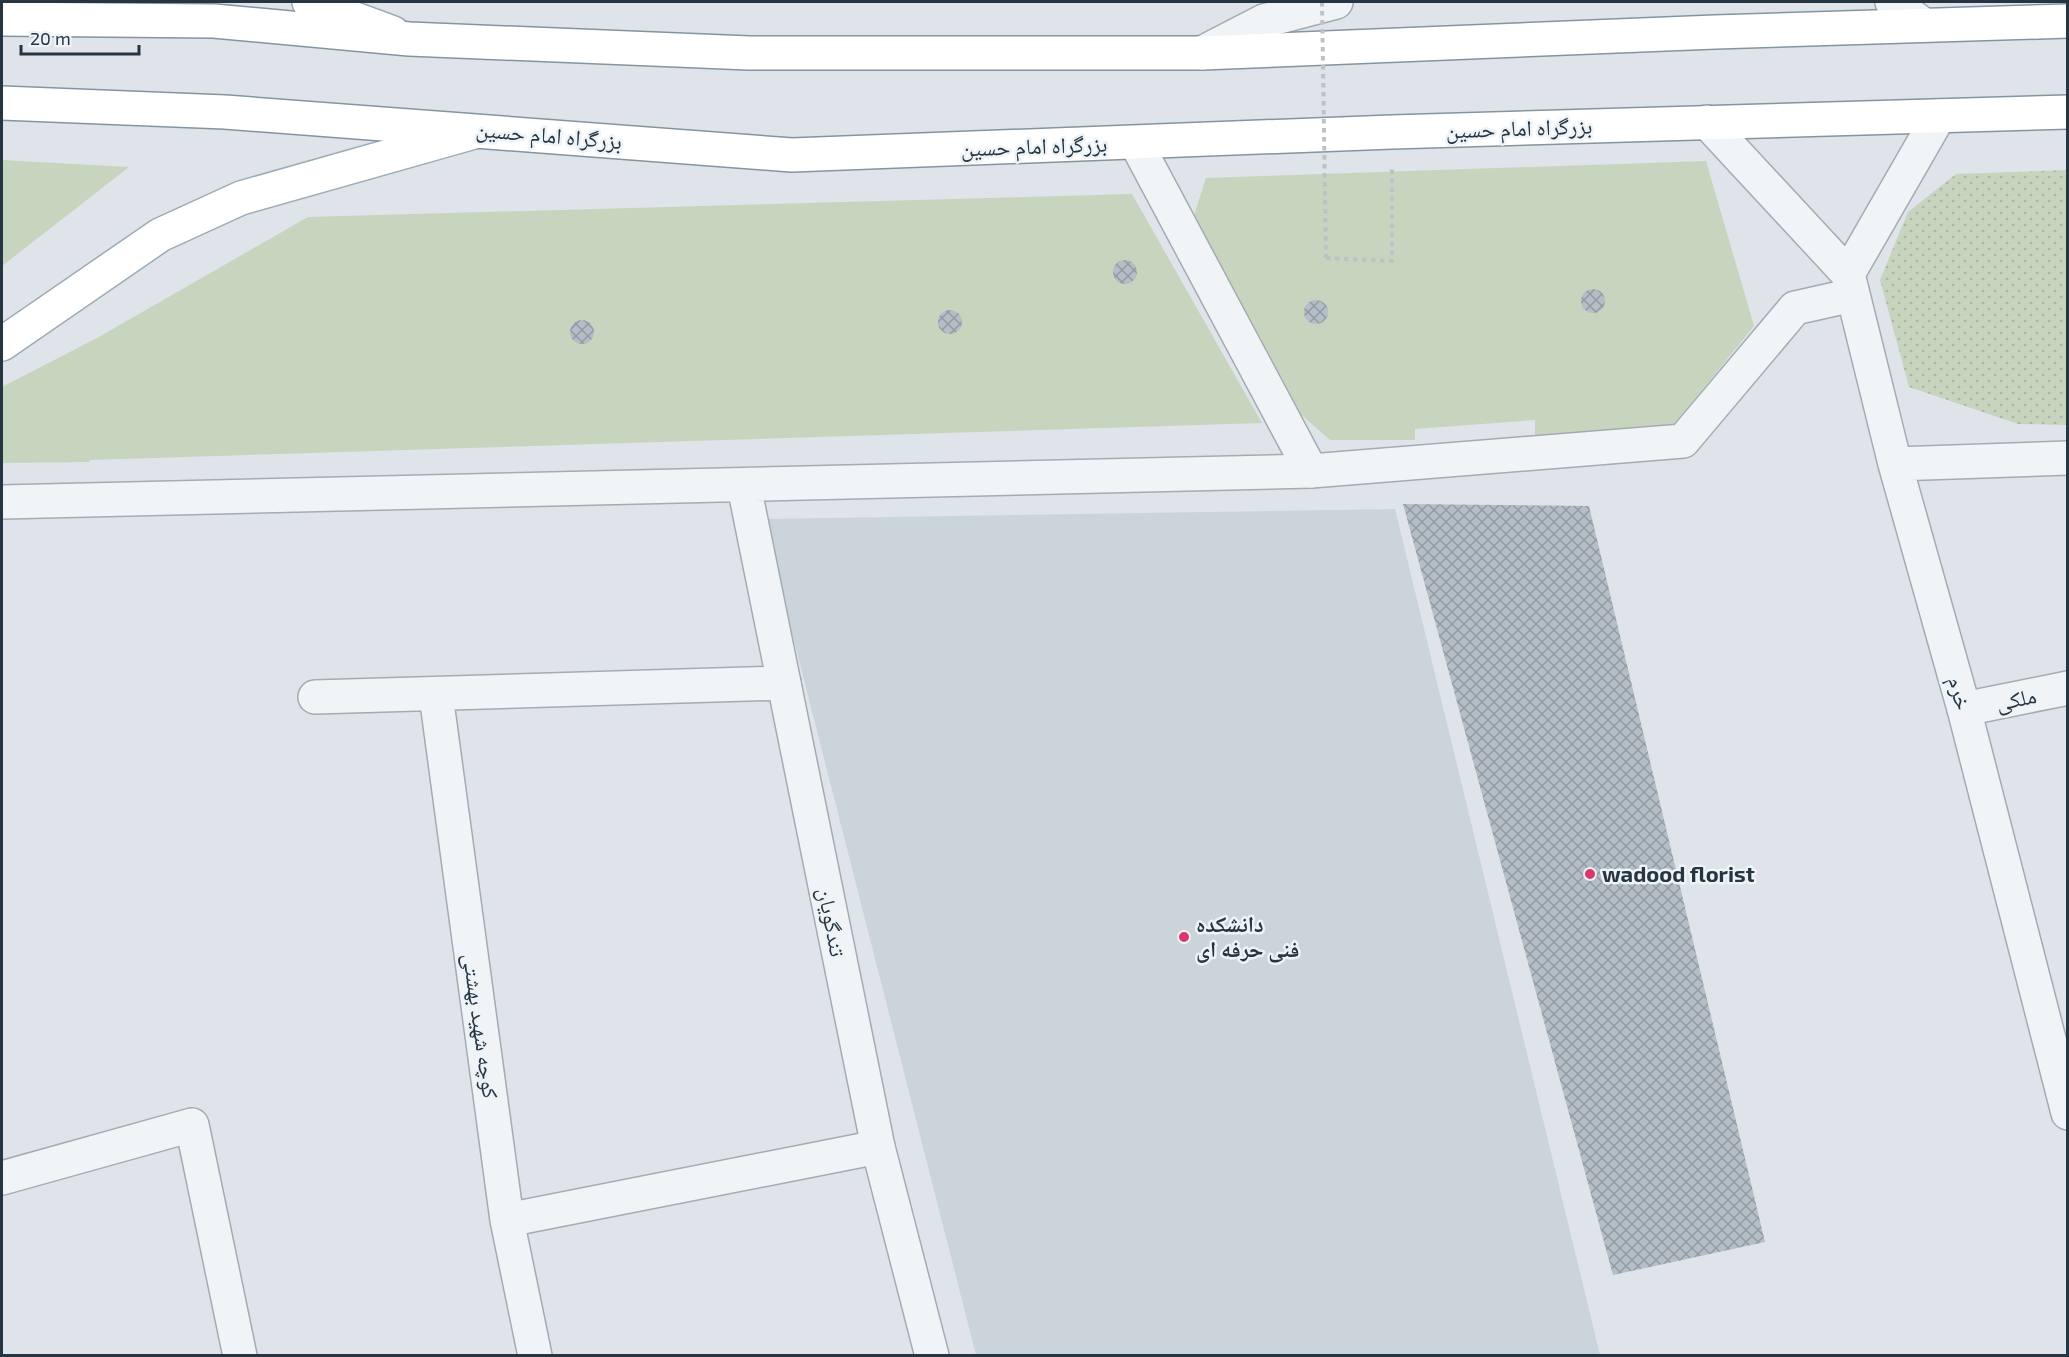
<svg xmlns="http://www.w3.org/2000/svg" width="2069" height="1357" viewBox="0 0 2069 1357" font-family="'Exo 2','Noto Naskh Arabic',sans-serif">
  <defs>
    <pattern id="park-dots" width="8" height="8" patternUnits="userSpaceOnUse" patternTransform="scale(1.5)"><rect width="8" height="8" fill="#c7d4be"/><path d="M2 2h.1M6 6h.1" fill="none" stroke="#abb7a4" stroke-width="1.8" stroke-linecap="round"/></pattern>
    <pattern id="building-cross-hatch" width="8" height="8" patternUnits="userSpaceOnUse" patternTransform="scale(1.5)"><rect width="8" height="8" fill="#b4bec6"/><path d="M0 0l8 8M0 8l8-8" fill="none" stroke="#929ba2"/></pattern>
  </defs>
  <rect width="100%" height="100%" fill="#dee4e9"/>
  <path fill="#cbd4db" d="M1395 509 1600 1355H976L763 519Z"/>
  <path fill="#c7d4be" d="M2 160 129 167 2 266Z
    M1706 161 1754 326 1668 432 1535 436V420L1415 429V440H1330L1280 396 1189 231 1206 178Z
    M1132 194 1262 423 90 460 89 462 2 463V387L97 338 308 217Z"/>
  <path fill="url(#park-dots)" d="M2067 170V425L2018 424 1909 387 1880 280 1908 212 1956 174Z"/>
  <path fill="url(#building-cross-hatch)" d="M1113 272a12 12 0 1 1 24 0a12 12 0 1 1-24 0Z
    M1581 301a12 12 0 1 1 24 0a12 12 0 1 1-24 0Z
    M1304 312a12 12 0 1 1 24 0a12 12 0 1 1-24 0Z
    M938 322a12 12 0 1 1 24 0a12 12 0 1 1-24 0Z
    M570 332a12 12 0 1 1 24 0a12 12 0 1 1-24 0Z
    M1403 504 1589 506 1765 1242 1613 1275Z"/>
  <g fill="none" stroke-linecap="round" stroke-linejoin="round">
    <defs>
      <path id="minor" d="M1136 143 1311 471
        M436 695 507 1220 535 1356
        M315 697 784 683
        M1964 709 2068 688
        M2 1178 192 1125 240 1356
        M507 1220 878 1147"/>
      <path id="tertiary" d="M1892 2 1924 25
        M1202 53 1264 21 1336 2
        M1707 122 1848 274 1895 464 1964 709 2068 1113
        M1848 274 1939 116
        M1895 464 2068 458
        M744 486 878 1147 932 1356
        M2 502 1311 471 1683 441 1795 308 1853 295"/>
      <path id="primary" d="M309 2 393 33
        M2 344 160 235 241 198 474 132"/>
      <path id="trunk" d="M2 19 214 21 409 39 749 53H1202L1715 32 2068 21
        M2 103 225 112 792 155 1392 132 2068 112"/>
    </defs>
    <use href="#minor" stroke="#a3acb3" stroke-width="36"/>
    <use href="#tertiary" stroke="#a3acb3" stroke-width="36"/>
    <use href="#primary" stroke="#9cabb6" stroke-width="36"/>
    <use href="#trunk" stroke="#8494a1" stroke-width="36"/>
    <path stroke="#bcc2c8" stroke-width="4" stroke-dasharray="4.5 4.5" stroke-linecap="butt" d="M1326 258 1392 261V168"/>
    <use href="#minor" stroke="#f1f4f7" stroke-width="33"/>
    <use href="#tertiary" stroke="#f1f4f7" stroke-width="33"/>
    <use href="#primary" stroke="#fff" stroke-width="33"/>
    <use href="#trunk" stroke="#fff" stroke-width="33"/>
    <path stroke="#bcc2c8" stroke-width="4" stroke-dasharray="4.5 4.5" stroke-linecap="butt" d="M1322 2 1326 258"/>
  </g>
  <g fill="#dc356c" stroke="#edf3f6" stroke-width="2">
    <circle cx="1590" cy="874" r="6"/>
    <circle cx="1184" cy="937" r="6"/>
  </g>
  <g text-anchor="middle" stroke-width="5" stroke-linejoin="round" paint-order="stroke">
    <g font-size="22" fill="#253541" stroke="#edf3f6">
      <text transform="translate(1519 128) rotate(-2)" y="8">بزرگراه امام حسین</text>
      <text transform="translate(549 135) rotate(5)" y="8">بزرگراه امام حسین</text>
      <text transform="translate(1034 146) rotate(-2)" y="8">بزرگراه امام حسین</text>
      <text transform="translate(1960 693) rotate(74)" y="8">خرم</text>
      <text transform="translate(2016 699) rotate(-12)" y="8">ملکی</text>
      <text transform="translate(832 922) rotate(79)" y="8">تندگویان</text>
      <text transform="translate(481 1026) rotate(82)" y="8">کوچه شهید بهشتی</text>
    </g>
    <g font-size="22" font-weight="bold" fill="#253541" stroke="#edf3f6" text-anchor="start">
      <text x="1602" y="882">wadood florist</text>
      <text x="1196" y="932">دانشکده<tspan x="1196" dy="25">فنی حرفه ای</tspan></text>
    </g>
  </g>
  <rect width="2069" height="1357" fill="none" stroke="#253541" stroke-width="6"/>
  <path d="M21 45v9h118v-9" fill="none" stroke="#253541" stroke-width="3"/>
  <text x="30" y="45" font-size="18" fill="#253541" stroke="#edf3f6" stroke-width="4.5" paint-order="stroke">20 m</text>
</svg>
